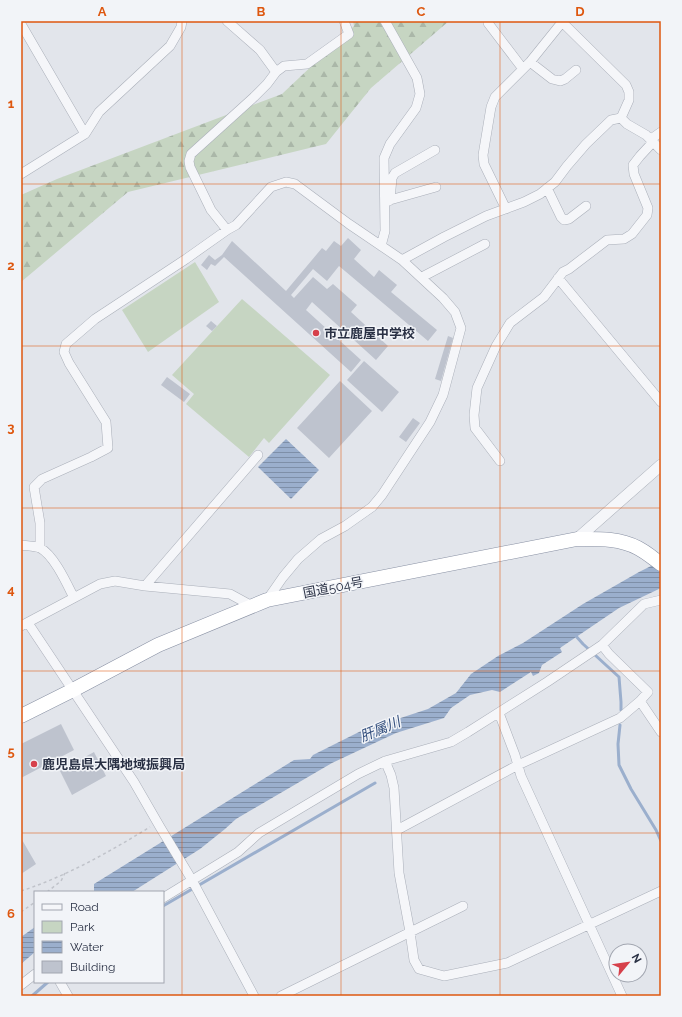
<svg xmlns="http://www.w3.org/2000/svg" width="682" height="1017" viewBox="0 0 682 1017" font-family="Raleway,'Noto Sans JP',sans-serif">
  <defs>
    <pattern id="forest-firs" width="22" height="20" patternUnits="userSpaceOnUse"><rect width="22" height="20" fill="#c6d5c2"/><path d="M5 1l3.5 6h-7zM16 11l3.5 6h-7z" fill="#aab7a8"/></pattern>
    <pattern id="water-rules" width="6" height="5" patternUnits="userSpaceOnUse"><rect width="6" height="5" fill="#9bafcd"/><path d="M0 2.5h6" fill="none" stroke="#7e8fa8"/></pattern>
  </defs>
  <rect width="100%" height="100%" fill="#e2e5eb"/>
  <path fill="#c6d5c2" d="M195 262 219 302 148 352 122 310Z
    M242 299 330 375 269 443 264 438 249 457 186 404 194 394 172 375Z"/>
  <path fill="url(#forest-firs)" d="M353 21H449L371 88 326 144 128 192 21 282V195L57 179 282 94 354 26Z"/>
  <path fill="url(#water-rules)" d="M286 439 319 470 291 499 258 467Z
    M661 561V588L619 608 560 648 562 652 542 665 539 673 533 676 531 672 500 692 492 690 470 695 451 708 444 718 396 733 332 763 236 819 225 829 200 849 132 892H94V884L294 760 310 759 313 755 361 731 428 709 456 693 471 674 498 656 523 643 583 604 639 572Z
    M35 927V952L21 964V937Z"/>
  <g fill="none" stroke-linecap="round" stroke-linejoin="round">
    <path stroke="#9bafcd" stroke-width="3" d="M575 635 583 644 619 677 621 702V710
      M620 725 618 744 619 765 631 789 656 830 661 841
      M163 906 375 783
      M32 996 48 982"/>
  </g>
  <path fill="#bec3ce" d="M348 238 361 250 354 259 374 277 379 270 397 285 391 292 437 330 428 341 339 266 327 281 313 269 291 295 294 298 313 277 327 289 333 284 357 305 351 312 388 346 376 360 312 302 306 310 361 360 351 372 224 257 215 266 211 264 207 270 201 265 209 255 215 260 222 255 232 241 286 291 322 248 326 251 334 241 341 246Z
    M211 321 217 326 212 331 206 326Z
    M448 336 453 338 441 381 435 379Z
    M364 361 399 392 382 412 347 380Z
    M167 377 190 394 184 402 161 385Z
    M340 381 372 411 329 458 297 428Z
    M413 418 420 423 406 442 399 437Z
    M61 724 74 750 21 778V744Z
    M94 752 106 776 72 795 60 771Z
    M21 838 36 864 21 874Z"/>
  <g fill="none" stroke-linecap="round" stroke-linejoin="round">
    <defs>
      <path id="minor" d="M227 21 260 50 276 72
        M488 21V23L523 69
        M562 22 626 85 629 92V100L621 118
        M21 24 85 134
        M530 62 552 79 560 81 565 79 576 70
        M621 118 627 124 646 135 661 150
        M651 139 661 132
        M21 174 85 134 99 112 170 46 181 27 182 21
        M547 188 561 217 564 220 569 219 586 206
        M390 200 436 187
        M389 201 390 200 392 178 395 173 435 150
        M506 209 484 164 483 155 491 107 495 97 530 62 563 21
        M227 230 211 210 190 167 189 161 191 154 254 97 267 84 276 72 284 66 307 64 349 34 344 21
        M381 246 385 231 384 158 390 144 416 108 420 94 417 78 385 21
        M402 260 444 237 486 216 524 202 540 194 555 182 567 166 586 144 611 120 621 118
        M422 277 485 244
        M558 278 661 402
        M500 461 475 428 474 415 477 388 496 346 510 323 544 297 563 272 569 269 607 240 624 239 632 234 647 215 648 208 634 174 633 165 640 156 653 142
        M21 545C27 546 35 546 40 548 54 555 67 584 74 598
        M40 548V523L34 487 42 479 91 457 108 448 106 422 69 363 64 352 66 344 95 319 186 259 227 230 236 225 271 187 286 182 295 184 349 224 402 260 443 298 455 312 461 328 443 395 430 422 382 495 372 507 345 526 321 539 298 559 283 577 267 600
        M145 586 258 455
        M28 623 134 782 160 827 192 880 254 996
        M21 626 100 584 115 581 145 586 230 594 252 606
        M640 701 661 732
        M499 713 515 755 521 776 622 996
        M385 761 391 775 394 788 399 873 410 932 414 960 419 969 444 976 507 963 661 891
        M397 830 518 765 620 718 640 701 648 692 609 654 602 645
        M163 898 238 852 259 833 358 774 385 761 451 742 468 732 547 682 602 645 644 604 661 600
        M60 982 68 996
        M21 985 35 974
        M281 996 463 906"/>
      <path id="tertiary" d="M577 539 661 465"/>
      <path id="trunk" d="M21 716 73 690 158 645 267 600 577 539C598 539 619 538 638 548 646 552 654 559 661 564"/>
    </defs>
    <use href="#minor" stroke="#aaafb9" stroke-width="10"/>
    <use href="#tertiary" stroke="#aaafb9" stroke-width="12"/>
    <use href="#trunk" stroke="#8890a3" stroke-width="15"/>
    <path stroke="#c0c3ca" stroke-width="1.5" stroke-dasharray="3 3" stroke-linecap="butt" d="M21 891C67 876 109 852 150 827
      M47 892 61 881 65 873
      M21 912 35 902"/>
    <use href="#minor" stroke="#f5f6f9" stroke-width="9"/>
    <use href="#tertiary" stroke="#f5f6f9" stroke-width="11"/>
    <use href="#trunk" stroke="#fff" stroke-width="14"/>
  </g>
  <path fill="none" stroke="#de570f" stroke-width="1" stroke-opacity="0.55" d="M182 21V996M341 21V996M500 21V996M21 184H661M21 346H661M21 508H661M21 671H661M21 833H661"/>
  <g fill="#d6404b" stroke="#f2f4f8" stroke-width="1.5">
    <circle cx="316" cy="333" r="4"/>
    <circle cx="34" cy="764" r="4"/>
  </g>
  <g text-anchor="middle" stroke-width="3" stroke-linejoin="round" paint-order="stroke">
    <g font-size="13" font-weight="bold" fill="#293044" stroke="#f2f4f8" text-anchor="start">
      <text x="324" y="338">市立鹿屋中学校</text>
      <text x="42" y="769">鹿児島県大隅地域振興局</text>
    </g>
    <g font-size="13" fill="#293044" stroke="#f2f4f8">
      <text transform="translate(333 587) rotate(-11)" y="5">国道504号</text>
    </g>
    <g font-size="14" font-style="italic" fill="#304c7b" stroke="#f2f4f8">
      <text transform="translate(380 729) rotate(-23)" y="5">肝属川</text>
    </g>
  </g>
  <rect width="682" height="1017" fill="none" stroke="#f2f4f8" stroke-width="44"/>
  <rect x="34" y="891" width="130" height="92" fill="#f2f4f8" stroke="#a2a6b0"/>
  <rect x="42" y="904" width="20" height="6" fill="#f5f6f9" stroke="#a2a6b0"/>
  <text x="70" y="911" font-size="12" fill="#293044">Road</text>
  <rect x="42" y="921" width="20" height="12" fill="#c6d5c2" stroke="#a2a6b0"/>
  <text x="70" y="931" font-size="12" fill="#293044">Park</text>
  <rect x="42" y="941" width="20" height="12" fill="url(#water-rules)" stroke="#a2a6b0"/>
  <text x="70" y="951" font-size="12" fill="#293044">Water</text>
  <rect x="42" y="961" width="20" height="12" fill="#bec3ce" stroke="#a2a6b0"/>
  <text x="70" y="971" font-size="12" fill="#293044">Building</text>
  <g transform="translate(628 963) rotate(61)"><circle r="19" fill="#f2f4f8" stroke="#a2a6b0"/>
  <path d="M0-3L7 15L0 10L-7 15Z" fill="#d6404b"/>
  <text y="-6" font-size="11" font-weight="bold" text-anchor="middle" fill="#293044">N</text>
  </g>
  <rect x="22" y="22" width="638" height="973" fill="none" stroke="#de570f" stroke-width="1.5"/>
  <g font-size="13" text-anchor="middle" font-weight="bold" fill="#de570f">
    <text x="102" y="16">A</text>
    <text x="261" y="16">B</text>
    <text x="421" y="16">C</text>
    <text x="580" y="16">D</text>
    <text x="11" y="108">1</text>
    <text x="11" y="270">2</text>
    <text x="11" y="432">3</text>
    <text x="11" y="594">4</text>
    <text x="11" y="756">5</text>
    <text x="11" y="918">6</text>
  </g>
</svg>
